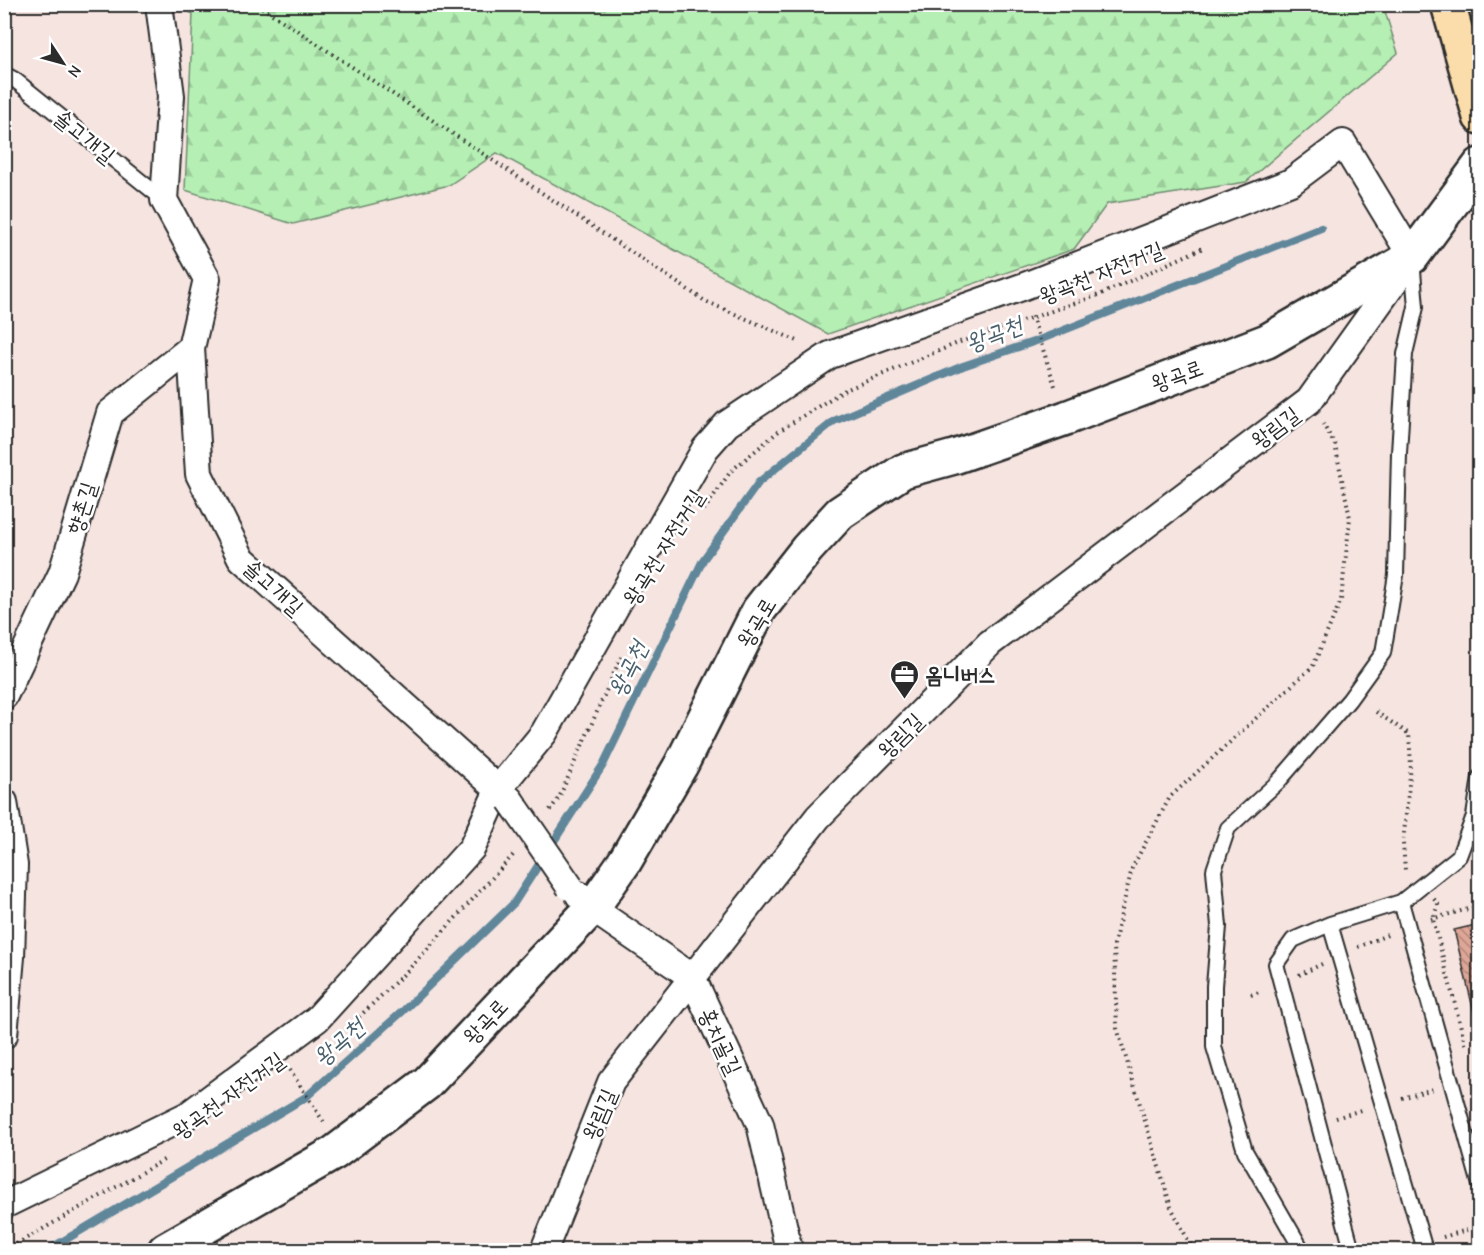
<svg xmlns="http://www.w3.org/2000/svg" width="1484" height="1255" viewBox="0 0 1484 1255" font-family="'Comic Neue','Poor Story',sans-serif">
  <defs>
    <pattern id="forest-firs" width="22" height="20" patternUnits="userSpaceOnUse" patternTransform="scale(1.5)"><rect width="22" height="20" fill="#b5efb4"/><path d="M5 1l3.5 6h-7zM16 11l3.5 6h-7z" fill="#9ccd9b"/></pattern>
    <pattern id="building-back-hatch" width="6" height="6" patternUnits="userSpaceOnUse" patternTransform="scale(1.5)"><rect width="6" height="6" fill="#dea697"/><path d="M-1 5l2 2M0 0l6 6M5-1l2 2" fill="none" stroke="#b4877b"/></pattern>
  </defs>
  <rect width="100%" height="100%" fill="#f5e4e0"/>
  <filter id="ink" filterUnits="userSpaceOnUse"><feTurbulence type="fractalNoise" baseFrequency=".0167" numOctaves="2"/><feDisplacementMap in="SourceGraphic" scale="12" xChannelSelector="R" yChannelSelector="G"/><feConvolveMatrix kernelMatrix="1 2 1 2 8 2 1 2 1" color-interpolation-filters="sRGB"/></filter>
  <g filter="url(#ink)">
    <path fill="url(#forest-firs)" stroke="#708d70" stroke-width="1.5" d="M1383 5 1398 53 1246 182 1107 204 1074 249 828 334 497 153 449 185 293 224 185 190 193 14 177 5Z"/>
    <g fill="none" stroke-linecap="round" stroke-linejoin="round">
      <path stroke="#60869a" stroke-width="8" d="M48 1250 306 1097 403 1011 514 903 603 765 703 560 759 482 834 421 963 366 1039 340 1321 228"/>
    </g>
    <path fill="url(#building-back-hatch)" stroke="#2b2b2b" stroke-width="1.5" d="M1480 924V1037L1454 930Z"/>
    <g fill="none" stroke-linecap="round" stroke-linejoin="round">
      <defs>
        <path id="lane" d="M4 74 15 80 164 200
          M1401 902 1480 1185
          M1330 924 1293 940 1276 964 1352 1250
          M1302 1250 1245 1151 1214 1047V986L1219 926 1214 870 1228 828 1278 782 1349 700 1383 653 1396 575 1399 453 1405 354 1416 307 1412 259
          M1425 1250 1330 924 1401 902 1459 856 1474 816 1480 777
          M1478 1250H1480"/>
        <path id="street" d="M159 4 171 96 164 200 207 279 191 348 199 474 241 558 510 800
          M4 696 62 573 110 413 191 348
          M4 802 14 865 11 957 4 1035
          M579 895 606 918 692 977 760 1124 789 1250
          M4 1205 188 1115 317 1019 472 848 499 788 544 733 705 449 727 424 830 355 1022 287 1291 182 1343 143 1412 257 1309 401 990 643 818 817 611 1082 544 1250"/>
        <path id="secondary" d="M165 1250 334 1153 427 1083 593 907 625 861 681 765 759 610 807 549 840 513 903 471 954 457 1066 418 1267 341 1412 257 1480 165"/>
        <path id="highway" d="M1448 4 1480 117"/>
      </defs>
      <use href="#lane" stroke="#2b2b2b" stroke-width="18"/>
      <use href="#street" stroke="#2b2b2b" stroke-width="30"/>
      <use href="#secondary" stroke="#2b2b2b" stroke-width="38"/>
      <use href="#highway" stroke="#2b2b2b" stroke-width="38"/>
      <path stroke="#2b2b2b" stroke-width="4" stroke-dasharray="1.5 4.5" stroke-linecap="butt" d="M257 4 705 301 800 342
        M1032 316 1056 389
        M704 510 731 471 779 431 843 391 960 342 1099 295 1205 247
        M1376 712 1409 734 1411 765 1403 843 1405 870 1408 872
        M550 810 559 798 621 657
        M1434 899 1438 904 1433 919 1466 1047
        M1431 919 1480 906
        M1358 947 1390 934
        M1299 975 1322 964
        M1251 995 1262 991
        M359 1017 409 969 515 853
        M290 1070 325 1124
        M1402 1098 1433 1089
        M1336 1118 1364 1109
        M1443 1237 1467 1230
        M6 1250 167 1158
        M1193 1250 1171 1207 1117 1028 1114 944 1132 868 1170 797 1313 666 1341 600 1350 518 1335 445 1323 424
        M1387 1250 1403 1247"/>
      <use href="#lane" stroke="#fff" stroke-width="14"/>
      <use href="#street" stroke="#fff" stroke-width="26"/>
      <use href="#secondary" stroke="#fff" stroke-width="33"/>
      <use href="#highway" stroke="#fbddab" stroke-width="33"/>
      <defs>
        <path id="street-bridge" d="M510 800 570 887"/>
      </defs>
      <use href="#street-bridge" stroke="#2b2b2b" stroke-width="30" stroke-linecap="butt"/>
      <use href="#street-bridge" stroke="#fff" stroke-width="26"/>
    </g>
  </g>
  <defs>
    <symbol id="office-pin" viewBox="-11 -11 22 30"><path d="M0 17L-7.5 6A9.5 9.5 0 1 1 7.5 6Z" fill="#2b2b2b" stroke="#fff"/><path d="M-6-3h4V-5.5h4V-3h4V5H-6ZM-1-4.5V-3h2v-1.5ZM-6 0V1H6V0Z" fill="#fff"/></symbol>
  </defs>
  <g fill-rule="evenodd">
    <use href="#office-pin" x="888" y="658" width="33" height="45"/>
  </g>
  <g text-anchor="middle" stroke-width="5" stroke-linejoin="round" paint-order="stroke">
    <g font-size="22" fill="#2b2b2b" stroke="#fff">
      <text transform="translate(85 136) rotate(39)" y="8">솔고개길</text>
      <text transform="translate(1101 272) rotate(-22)" y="8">왕곡천 자전거길</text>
      <text transform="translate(1177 375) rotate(-20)" y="8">왕곡로</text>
      <text transform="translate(1275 427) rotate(-37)" y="8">왕림길</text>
      <text transform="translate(81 508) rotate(-73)" y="8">향촌길</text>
      <text transform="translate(663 547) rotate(-58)" y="8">왕곡천 자전거길</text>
      <text transform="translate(274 587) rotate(42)" y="8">솔고개길</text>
      <text transform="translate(756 622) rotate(-59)" y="8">왕곡로</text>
      <text transform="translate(900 735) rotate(-45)" y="8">왕림길</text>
      <text transform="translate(485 1021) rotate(-47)" y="8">왕곡로</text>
      <text transform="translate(721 1041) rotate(65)" y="8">홍치골길</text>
      <text transform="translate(228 1095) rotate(-36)" y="8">왕곡천 자전거길</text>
      <text transform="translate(599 1114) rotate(-67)" y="8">왕림길</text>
    </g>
    <g font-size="22" font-weight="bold" fill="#2b2b2b" stroke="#fff" text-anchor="start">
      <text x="925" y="682">옴니버스</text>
    </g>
    <g font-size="24" font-style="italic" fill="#4a606c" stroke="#fff">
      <text transform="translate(994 334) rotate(-21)" y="8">왕곡천</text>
      <text transform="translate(628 669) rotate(-64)" y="8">왕곡천</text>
      <text transform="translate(339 1042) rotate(-41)" y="8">왕곡천</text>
    </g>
  </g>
  <rect width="1484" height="1255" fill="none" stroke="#fff" stroke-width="24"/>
  <rect x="12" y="12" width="1460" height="1231" fill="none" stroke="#2b2b2b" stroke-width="2" filter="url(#ink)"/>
  <g transform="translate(63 63) rotate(126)" stroke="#ffffff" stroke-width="4.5" paint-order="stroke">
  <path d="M0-4.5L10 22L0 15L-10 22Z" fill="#2b2b2b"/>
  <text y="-9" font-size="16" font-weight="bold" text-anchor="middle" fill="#2b2b2b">N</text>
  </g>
</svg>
